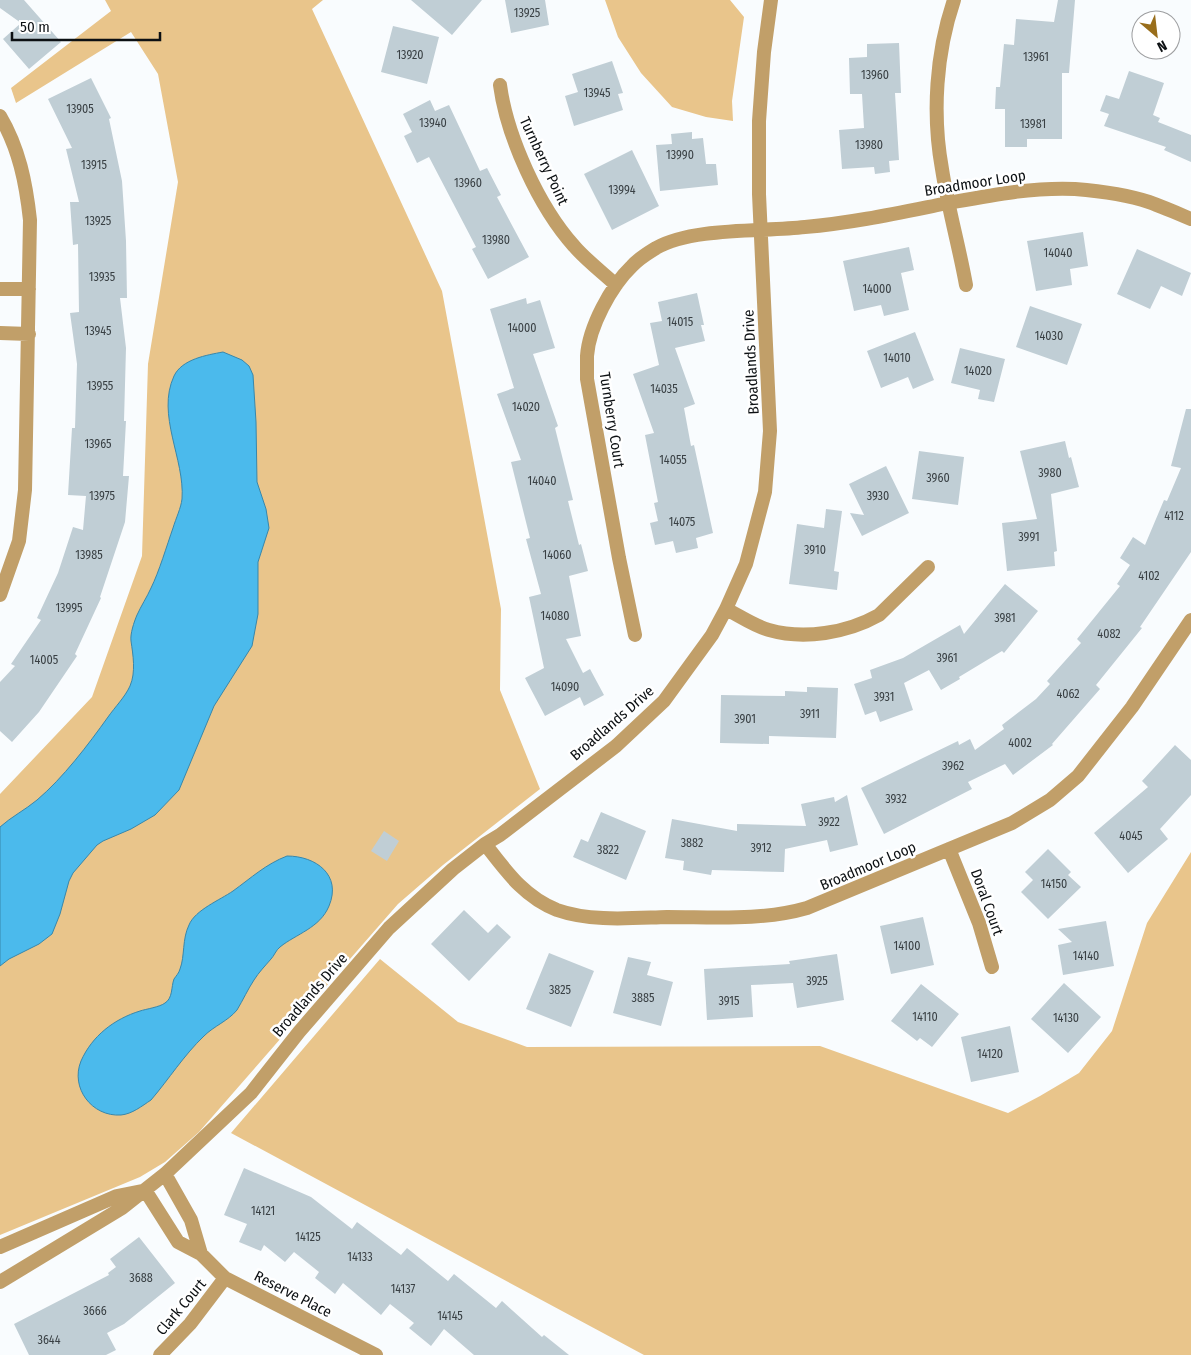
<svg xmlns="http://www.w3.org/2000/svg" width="1191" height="1355" viewBox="0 0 1191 1355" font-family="'Fira Sans Condensed',sans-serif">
  <rect width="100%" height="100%" fill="#f9fcfe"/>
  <path fill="#e9c58b" d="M105 0H323L312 9 442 291 501 609 500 690 540 789 443 865 398 904 199 1132 165 1162 140 1177 0 1235V794L92 697 142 556 148 364 178 182 158 74 131 32 16 103 11 88 111 11Z
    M605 0H730L744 17 732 101 733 121 706 117 672 107 641 73 618 37Z
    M1191 852V1355H644L231 1133 380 959 458 1022 527 1047 820 1046 1008 1113 1040 1096 1079 1073 1112 1031 1147 923Z"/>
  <path fill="#4bbaec" stroke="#3887ab" d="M223 352 242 360 249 366 253 375 256 422 257 482 266 509 269 528 258 562V614L252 646 214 706 179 790 155 815 131 829 103 841 97 845 73 873 69 881 60 914 52 934 39 944 9 959 0 966V827C11 817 25 810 37 800 63 778 88 745 108 717 115 707 125 697 130 686 136 672 133 655 131 641 130 634 134 622 137 615 141 606 147 597 151 588 159 572 167 545 173 528 176 518 181 508 182 499 185 459 156 415 174 376 182 359 207 355 223 352Z
    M287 856C316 856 342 875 329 906 320 928 296 934 280 947 276 950 274 956 271 959 265 966 259 972 254 980 248 989 243 1000 237 1010 228 1021 214 1026 204 1036 184 1055 169 1079 151 1100 142 1106 132 1114 121 1115 92 1117 70 1088 81 1061 92 1036 114 1019 140 1011 146 1009 160 1007 165 1003 173 998 171 987 174 979 176 976 179 973 180 969 185 956 182 939 189 925 195 910 220 900 233 891 251 878 266 864 287 856Z"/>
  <path fill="#c0ced5" d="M0 0H24L61 42 29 69 3 39 21 23 0 8Z
    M411 0H482L452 35Z
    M505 0H545L549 25 511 33Z
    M1058 0H1075L1069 73H1062V139H1027V147H1005V109H995L996 87H1000L1004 44 1014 45 1016 19 1054 22Z
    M393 26 439 37 427 84 381 72Z
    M899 43 901 93H895L899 160 889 161 890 172 875 174 874 167 842 169 839 130 864 128 862 94H850L849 58 867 57V44Z
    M612 61 623 93 618 94 623 110 574 126 565 96 578 92 572 74Z
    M1129 71 1164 83 1153 115 1160 118 1158 122 1191 135V162L1164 150 1166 147 1104 126 1109 114 1100 111 1106 95 1119 99Z
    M91 78 111 118 109 119 122 181 126 241 127 298H120L126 348 124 421H126L123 476H129L125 522 100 597 101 598 75 654 77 656 39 712 12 742 0 731V682L15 666 11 664 41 620 37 618 58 573 73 527 83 530 86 496 68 495 72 428H75L77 364 70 313 79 312 78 244 73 245 70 202H79L66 149 72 148 48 99Z
    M430 100 435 111 449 105 480 171 487 168 501 195 497 197 529 257 488 279 472 249 476 247 429 157 417 163 404 136 412 132 403 114Z
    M692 132V139L703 138 706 164H716L718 185 660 191 656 145 672 144 671 134Z
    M632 150 659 206 612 230 584 174Z
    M1083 232 1088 266 1070 269 1072 285 1036 291 1027 241Z
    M909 247 914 270 901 273 909 310 884 316 881 305 854 311 843 261Z
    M1137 249 1191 273 1182 296 1161 286 1150 309 1117 294Z
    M697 293 704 325H701L705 341 675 348 695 404 684 408 691 446 694 445 713 533 696 538 698 548 676 553 673 541 655 545 650 523 658 521 654 503 658 502 645 435 654 433 633 374 659 365 650 323 662 321 658 302Z
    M526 298 527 304 540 300 555 348 533 354 558 426 555 428 573 500 568 501 579 545 581 544 588 571 569 576 581 636 566 639 583 673 590 669 604 695 584 706 580 697 545 716 525 678 544 668 529 597 541 594 526 539 530 538 511 462 521 460 497 394 514 388 490 309Z
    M1030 306 1082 324 1067 365 1016 347Z
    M915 332 934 380 913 389 908 377 881 388 867 351Z
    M960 348 1005 359 994 402 978 399 980 390 951 383Z
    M1186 409H1191V552L1140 627 1142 628 1096 685 1100 689 1052 744 1053 745 1013 775 1005 764 968 782 972 789 884 834 861 788 958 741 959 745 970 739 975 750 1004 729 1002 725 1036 699 1050 684 1047 681 1081 643 1077 639 1120 586 1117 584 1130 565 1120 558 1133 537 1145 545 1164 500 1167 501 1181 468 1171 466Z
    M1065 441 1069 458 1071 457 1079 487 1051 494 1057 551 1054 552 1055 566 1007 571 1002 523 1037 519 1020 451Z
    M919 451 964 457 958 505 912 499Z
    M886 466 909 513 862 536 850 513 864 515 849 484Z
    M826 509 842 511 834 571 839 572 837 590 789 584 797 524 824 528Z
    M1005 584 1038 611 1004 653 1002 651 959 677 960 679 941 690 929 670 904 683 913 710 880 722 876 711 865 715 854 684 872 678 870 670 903 658 960 625 964 634Z
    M807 687 838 688 836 738 769 736V744L720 743 721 695 785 696V691L807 692Z
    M1175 745 1191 760V795L1160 829 1168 839 1128 873 1094 833 1148 787 1142 781Z
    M847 795 858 845 830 852 827 840 785 849 784 872 712 870 711 875 683 870 684 861 665 858 672 819 737 831V824L806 826 801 804 834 797 835 802Z
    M601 812 646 831 626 880 573 857 581 839 588 842Z
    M384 831 399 841 387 861 371 851Z
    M1048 849 1071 872 1068 875 1081 887 1048 919 1021 892 1033 880 1025 872Z
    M464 910 488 933 497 924 511 937 469 981 431 944Z
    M923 917 934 965 891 974 880 926Z
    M1106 921 1114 966 1063 975 1058 945 1072 942 1058 929Z
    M549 953 594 971 571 1027 526 1009Z
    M837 954 844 1000 797 1008 793 983 751 985 753 1017 707 1020 704 969 790 964 789 961Z
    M628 957 651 962 647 975 673 982 661 1026 613 1013Z
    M1064 983 1101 1017 1068 1053 1031 1019Z
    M921 984 959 1014 932 1047 920 1038 917 1041 891 1021Z
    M1010 1026 1019 1072 971 1082 961 1037Z
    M244 1168 311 1197 352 1229 357 1222 401 1255 407 1248 448 1281 454 1274 496 1308 502 1301 542 1337 544 1335 569 1355H474L444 1329 431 1346 409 1328 414 1323 390 1304 381 1315 343 1283 335 1294 315 1278 319 1272 294 1252 285 1262 264 1245 261 1251 239 1242 247 1224 224 1215Z
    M139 1237 175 1283 124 1324 107 1333 116 1350 106 1355H29L14 1324 109 1275 108 1273 116 1267 110 1259Z"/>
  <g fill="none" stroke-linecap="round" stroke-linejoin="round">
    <path stroke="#c19f69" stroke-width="14" d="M954 0C936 53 932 114 942 169 948 208 959 246 966 285
      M500 85C507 137 539 207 574 246 586 260 602 272 616 285
      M0 116C19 148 26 183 30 220L25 490 19 541 0 595
      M0 289H29
      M0 333 29 334
      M726 609C740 616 754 626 769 630 804 640 847 633 879 615L928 567
      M635 635 619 558 587 379C587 371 587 363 587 356 589 327 611 286 632 266 638 259 648 253 656 248 693 227 763 232 805 227 852 223 898 213 943 204 987 196 1030 187 1075 189 1099 191 1125 194 1149 202 1163 207 1177 213 1191 219
      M485 844C506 871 524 897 557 910 591 922 632 918 667 917 714 917 762 921 807 908L1012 823 1050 800 1078 776 1132 707 1191 620
      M949 849 979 923 992 967
      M165 1174 191 1220 201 1254
      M145 1190 178 1242 201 1254 225 1278 376 1355
      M0 1247 117 1196 142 1191
      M0 1282 122 1208 165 1174 251 1093 299 1032 389 928 453 869 485 844 500 835 616 746 664 701 712 635 726 609 746 564 765 492 770 431 759 194V121L764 52 771 0
      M160 1355 190 1324 225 1278"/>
  </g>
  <g text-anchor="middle" stroke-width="5" stroke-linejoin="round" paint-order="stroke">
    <g font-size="12" fill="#394044">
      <text x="527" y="17">13925</text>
      <text x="410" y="59">13920</text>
      <text x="1036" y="61">13961</text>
      <text x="875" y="79">13960</text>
      <text x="597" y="97">13945</text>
      <text x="80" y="113">13905</text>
      <text x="433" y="127">13940</text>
      <text x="1033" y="128">13981</text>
      <text x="869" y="149">13980</text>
      <text x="680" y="159">13990</text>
      <text x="94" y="169">13915</text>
      <text x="468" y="187">13960</text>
      <text x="622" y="194">13994</text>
      <text x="98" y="225">13925</text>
      <text x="496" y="244">13980</text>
      <text x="1058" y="257">14040</text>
      <text x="102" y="281">13935</text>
      <text x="877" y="293">14000</text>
      <text x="680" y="326">14015</text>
      <text x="522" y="332">14000</text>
      <text x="98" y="335">13945</text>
      <text x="1049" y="340">14030</text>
      <text x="897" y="362">14010</text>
      <text x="978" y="375">14020</text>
      <text x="100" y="390">13955</text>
      <text x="664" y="393">14035</text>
      <text x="526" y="411">14020</text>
      <text x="98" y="448">13965</text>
      <text x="673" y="464">14055</text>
      <text x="1050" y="477">3980</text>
      <text x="938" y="482">3960</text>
      <text x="542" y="485">14040</text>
      <text x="102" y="500">13975</text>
      <text x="878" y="500">3930</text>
      <text x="1174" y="520">4112</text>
      <text x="682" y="526">14075</text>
      <text x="1029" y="541">3991</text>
      <text x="815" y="554">3910</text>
      <text x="89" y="559">13985</text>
      <text x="557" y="559">14060</text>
      <text x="1149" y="580">4102</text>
      <text x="69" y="612">13995</text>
      <text x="555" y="620">14080</text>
      <text x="1005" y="622">3981</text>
      <text x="1109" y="638">4082</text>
      <text x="947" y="662">3961</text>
      <text x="44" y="664">14005</text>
      <text x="565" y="691">14090</text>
      <text x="1068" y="698">4062</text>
      <text x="884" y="701">3931</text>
      <text x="810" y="718">3911</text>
      <text x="745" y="723">3901</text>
      <text x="1020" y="747">4002</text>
      <text x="953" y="770">3962</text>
      <text x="896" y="803">3932</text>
      <text x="829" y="826">3922</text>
      <text x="1131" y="840">4045</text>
      <text x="692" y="847">3882</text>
      <text x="761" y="852">3912</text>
      <text x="608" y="854">3822</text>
      <text x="1054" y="888">14150</text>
      <text x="907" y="950">14100</text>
      <text x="1086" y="960">14140</text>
      <text x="817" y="985">3925</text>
      <text x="560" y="994">3825</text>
      <text x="643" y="1002">3885</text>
      <text x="729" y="1005">3915</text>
      <text x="925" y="1021">14110</text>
      <text x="1066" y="1022">14130</text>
      <text x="990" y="1058">14120</text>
      <text x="263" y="1215">14121</text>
      <text x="308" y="1241">14125</text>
      <text x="360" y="1261">14133</text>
      <text x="141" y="1282">3688</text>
      <text x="403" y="1293">14137</text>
      <text x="95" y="1315">3666</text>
      <text x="450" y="1320">14145</text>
      <text x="49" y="1344">3644</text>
    </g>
    <g font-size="15" fill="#0c1013" stroke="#fff">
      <text transform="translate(544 161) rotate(65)" y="5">Turnberry Point</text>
      <text transform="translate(975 183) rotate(-9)" y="5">Broadmoor Loop</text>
      <text transform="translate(751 362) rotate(-93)" y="5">Broadlands Drive</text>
      <text transform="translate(612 420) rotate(81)" y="5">Turnberry Court</text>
      <text transform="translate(612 723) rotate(-41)" y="5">Broadlands Drive</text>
      <text transform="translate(868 866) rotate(-23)" y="5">Broadmoor Loop</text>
      <text transform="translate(987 902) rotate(70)" y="5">Doral Court</text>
      <text transform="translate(310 995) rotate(-49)" y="5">Broadlands Drive</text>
      <text transform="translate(293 1294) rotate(27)" y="5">Reserve Place</text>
      <text transform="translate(181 1307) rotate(-50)" y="5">Clark Court</text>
    </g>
  </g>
  <g transform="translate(1156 35) rotate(152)"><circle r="24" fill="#ffffff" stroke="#9e9fa1"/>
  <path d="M0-4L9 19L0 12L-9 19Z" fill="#996e1b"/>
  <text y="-8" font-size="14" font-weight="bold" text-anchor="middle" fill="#0c1013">N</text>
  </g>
  <path d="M12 32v8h148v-8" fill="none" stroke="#0c1013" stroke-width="2.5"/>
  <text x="20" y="32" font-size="15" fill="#0c1013" stroke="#ffffff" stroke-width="4" paint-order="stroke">50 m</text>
</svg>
